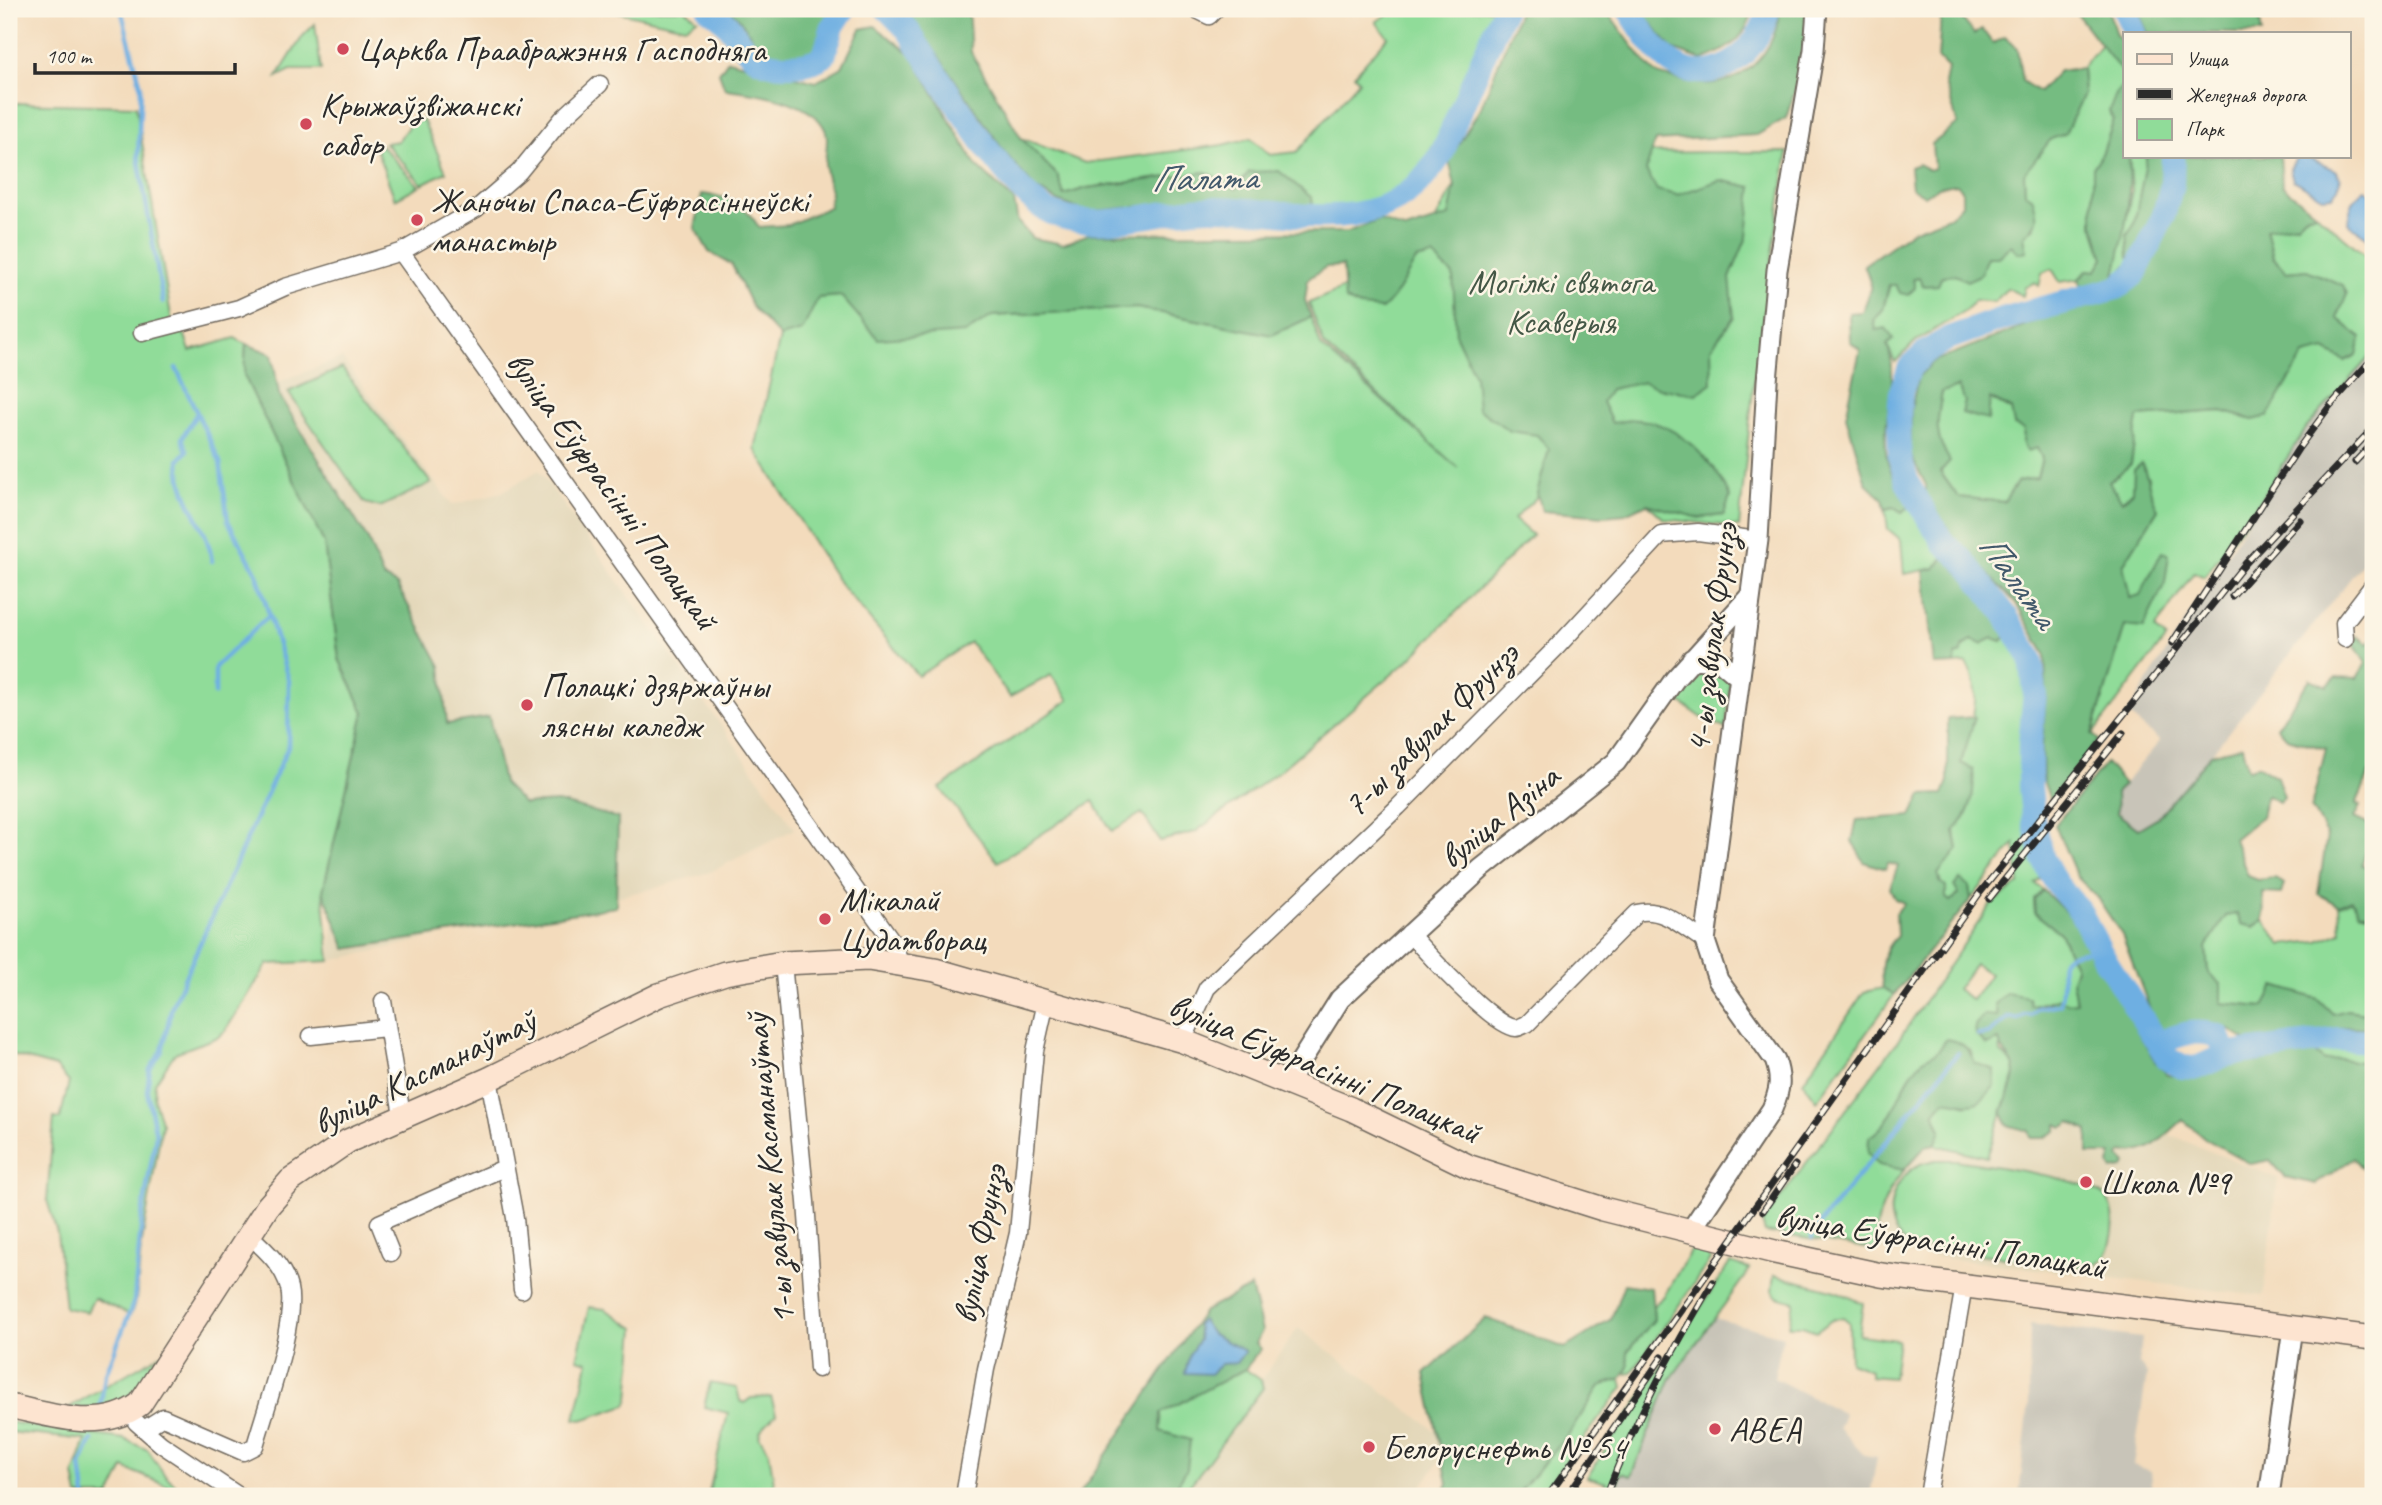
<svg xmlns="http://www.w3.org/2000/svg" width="2382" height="1505" viewBox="0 0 2382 1505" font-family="Caveat,sans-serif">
  <rect width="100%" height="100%" fill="#fcf5e5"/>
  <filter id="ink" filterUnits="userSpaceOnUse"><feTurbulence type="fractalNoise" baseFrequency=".0143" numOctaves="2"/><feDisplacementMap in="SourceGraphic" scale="14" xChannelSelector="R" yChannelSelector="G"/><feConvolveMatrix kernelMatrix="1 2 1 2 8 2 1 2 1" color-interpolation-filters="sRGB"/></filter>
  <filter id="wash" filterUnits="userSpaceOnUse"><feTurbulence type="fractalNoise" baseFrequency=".00686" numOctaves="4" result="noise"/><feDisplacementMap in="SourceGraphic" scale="28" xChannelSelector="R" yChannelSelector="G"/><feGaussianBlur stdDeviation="1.57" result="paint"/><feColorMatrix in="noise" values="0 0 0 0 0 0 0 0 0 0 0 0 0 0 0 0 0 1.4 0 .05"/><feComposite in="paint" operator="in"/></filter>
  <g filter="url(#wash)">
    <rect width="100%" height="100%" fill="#f3dbbc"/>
    <path fill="#e2d6b7" d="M342 358 452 505 502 492 539 470 795 829 710 872 651 889 330 961 357 580 265 387Z
      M2015 1074 2278 1178 2263 1296 1877 1250 1874 1237 1891 1185 1925 1147 1935 1145 1987 1157Z
      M1298 1328 1452 1443 1415 1496H1210L1190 1481Z"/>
    <path fill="#c8c4b8" d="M2373 353V550L2211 754 2158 817 2138 829 2117 813 2116 793 2160 741 2127 714 2307 427Z
      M1714 1318 1783 1336 1774 1378 1844 1414 1839 1428 1864 1455 1877 1457 1870 1496H1613L1621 1473 1631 1476 1670 1380Z
      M2030 1324 2142 1338 2139 1363 2147 1374 2133 1465 2150 1471 2152 1494 2166 1496H2019L2029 1402Z"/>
    <path fill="#90dc99" stroke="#5e8462" stroke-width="2" fill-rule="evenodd" d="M605 9H685L697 19 685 27Z
      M1395 9H1494C1483 52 1431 167 1396 193 1374 209 1339 208 1313 209L1312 198 1236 189 1206 172 1087 188 1064 195 1021 138 1085 163 1223 145 1251 138 1270 155 1297 152 1359 81 1354 75 1388 37 1376 22Z
      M315 24 321 70H291L277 77 303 36Z
      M2101 44C2112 57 2125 68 2125 86L2117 92 2109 112 2114 119 2103 152 2093 168V224L2104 258 2096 271 2087 270 2079 279 2060 282 2052 269 2042 273 2039 286 2035 282 2025 287 2023 296 2007 288 1995 302 1975 300 1967 309 1915 342 1895 362 1887 345 1893 339 1876 330 1874 320 1883 309 1890 285 1919 277 1955 275 2011 245 2035 227 2025 194 2024 174 2084 94 2082 68Z
      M9 103 136 106 173 328 182 326 190 351 235 338 246 344 244 375 324 543 339 659 364 712 323 891 330 961 268 964 225 1031 218 1037 175 1053 155 1083 154 1100 162 1124 141 1248 136 1302 130 1315 94 1298 87 1312 65 1308 57 1233 47 1200 54 1118 60 1119 69 1082 56 1067 9 1054Z
      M423 120 446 172 422 184 385 143 398 141 412 121Z
      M381 145 419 186 395 199 376 149Z
      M1788 152 1754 380 1739 527 1664 519 1588 448 1514 519 1532 535 1411 658 1278 772 1195 832 1160 841 1142 813 1112 831 1093 801 998 862 940 788 1069 700 1051 675 1010 697 970 642 918 676 839 583 755 449 780 337 802 331 817 298 841 296 965 333 992 316 1137 308 1272 335 1311 317 1321 346 1458 468 1324 345 1309 303 1414 258 1473 153Z
      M2129 156H2147L2129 256 2134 257 2114 279 2132 190Z
      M2316 213 2373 262V353L2307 427 2249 517 2204 577 2194 572 2155 629 2166 638 2092 735 2125 626 2140 596 2130 599 2123 565 2158 509 2150 495 2148 477 2134 470V491L2121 501 2109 482 2131 464 2138 417 2222 411 2253 420 2268 416 2304 355 2361 338 2337 318 2347 294 2307 270 2286 272 2273 257 2266 228 2297 224 2305 216Z
      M342 368 431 483 380 507 365 503 288 392Z
      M1958 387 1965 401 1988 419 1989 398 2011 410 2024 429 2023 444 2037 448 2042 458 2037 478 2018 481 2004 502 1958 497 1940 471 1937 422 1942 392Z
      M1911 506 1945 556 1935 568 1904 574 1901 540 1888 529 1885 509 1894 507 1902 512Z
      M2007 635 2024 666 2027 689 2023 744 2025 820 2041 878 2035 884 2043 890 2034 899 2035 913 2060 933 2076 968 2072 980 2076 1002 2068 1003 2059 998 1997 1016 2001 1053 2013 1063 2015 1074 1987 1157 1935 1145 1941 1130 1934 1113 1945 1099 1968 1105 1975 1063 1970 1050 1937 1055 1919 1063 1881 1131 1879 1164 1904 1170C1887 1190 1872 1223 1877 1250L1765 1232 1762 1222 1897 1042 1992 903 2019 884 2015 844 1971 899 1969 886 1950 901 1946 898 1938 874 1958 849C1952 823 1955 790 1961 763 1968 731 1986 694 1966 663L1955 664V656L1972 640 1981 644 1993 638 2002 641ZM1975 964 1990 974 1972 1000 1957 989Z
      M1693 668 1718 669 1730 680 1726 729 1701 717 1669 694Z
      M2352 900 2360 912 2373 915V1014L2347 1010 2333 1014 2317 999 2275 986 2265 1007 2221 1004V984L2208 973 2206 947 2225 916 2237 914 2241 924 2254 927 2264 921 2282 945 2318 941 2341 932 2339 905Z
      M1883 988 1894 995 1817 1101 1803 1082 1864 992Z
      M2339 1049 2373 1051V1064L2341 1059 2324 1061 2313 1051Z
      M1935 1160H1956C1987 1166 2090 1177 2107 1199 2117 1212 2114 1231 2110 1246 2106 1258 2100 1265 2088 1267L1912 1246C1878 1231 1888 1180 1919 1165 1923 1162 1930 1162 1935 1160Z
      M1692 1248 1708 1253 1710 1260 1632 1373 1625 1374 1629 1367 1626 1352 1654 1320 1653 1306 1664 1296Z
      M1730 1263 1750 1269 1670 1380 1631 1476 1621 1473 1613 1496H1601L1606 1483 1587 1477Z
      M1774 1275 1836 1291 1863 1303 1859 1335 1898 1340 1893 1378 1870 1376V1370L1850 1362 1849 1322 1843 1317 1832 1320 1816 1331 1802 1326H1789L1794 1302 1777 1297 1772 1290Z
      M589 1307 605 1309 635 1328 629 1399 626 1405 582 1420 575 1419 588 1362 577 1359Z
      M161 1354C129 1400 127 1410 68 1408Z
      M1245 1369 1261 1380 1263 1388 1182 1496H1170L1187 1469 1160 1431 1161 1412Z
      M1621 1379 1623 1387 1540 1496H1516L1570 1432 1600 1386Z
      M710 1383 737 1388 740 1401 744 1403 751 1398 771 1397 776 1414 761 1430 759 1436 769 1452 776 1496H708L728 1413 704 1407Z
      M9 1422 124 1439 148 1450 164 1474 183 1492 124 1468 110 1496H78L74 1474 86 1440 9 1432Z"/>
    <path fill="#74bc81" stroke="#507456" stroke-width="2" fill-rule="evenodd" d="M729 9H830C825 19 824 38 819 45 814 53 804 55 795 55 745 57 759 33 729 9Z
      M906 9H968L971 52 1021 138 1058 176 1064 195 1087 188 1206 172 1236 189 1249 172 1279 171 1312 198 1313 209 1206 199 1087 212 1060 202 1035 188 1006 154Z
      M1520 9H1605C1616 22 1644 65 1656 73 1661 76 1670 77 1677 79 1730 96 1774 64 1780 9H1811L1809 48 1786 118 1757 135 1655 141 1646 171 1657 190 1677 195 1720 180 1752 187 1747 237 1730 278 1734 317 1711 348 1712 383 1696 394 1662 389 1644 382 1611 389 1602 402 1612 423C1620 422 1631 419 1640 420 1679 424 1716 463 1730 497L1724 515 1699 518 1647 504 1625 514 1604 516 1542 511 1537 493 1549 449 1537 435 1510 431 1478 409 1475 376 1456 336 1453 275 1433 256 1416 260 1394 297 1382 309 1360 307 1345 300 1343 266 1326 267 1308 279 1305 300 1311 317 1272 335 1137 308 992 316 965 333 878 339 841 296 818 298 802 331 780 337 752 307 732 265 709 252 695 228 702 194C733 198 741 200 759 227L789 225 829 207C833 182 825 183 825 165 825 155 829 141 826 132 815 100 753 92 725 89L719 73 728 60 816 82 842 67 861 29 875 26 911 54 976 165 1014 201 1018 222 1032 238 1063 244 1089 234 1347 232 1380 220 1406 230 1449 216 1455 186 1449 160 1481 107Z
      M1640 9H1753C1746 39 1730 49 1702 60L1672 49Z
      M2073 9H2108L2116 35 2125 42V76Z
      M2137 9H2258L2262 33H2148Z
      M1958 13 1974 34 1982 29 1993 44 2005 37 2017 49 2022 81 2039 92 2059 71 2082 68 2084 94 2065 134 2051 139 2024 174 2025 193 2032 197C2038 215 2040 223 2024 236L2027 251 2018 253 2011 245 1998 257H1987L1980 275 1967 281 1955 275 1942 276 1938 285 1923 286 1919 277 1913 278 1915 288 1908 295 1900 293 1896 285H1889L1883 309 1874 321 1876 330 1886 328 1893 339 1887 345C1902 381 1878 424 1888 463 1892 477 1904 493 1911 506L1902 512 1894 507 1885 509 1883 499 1866 483 1846 416 1860 350 1850 341 1849 313 1862 312C1871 291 1874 287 1864 265L1912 231 1949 217 1962 205V189L1957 184 1938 187 1925 196 1912 188 1910 167 1918 164 1929 170 1934 168 1932 144 1958 124 1945 84 1948 68 1938 58 1941 17Z
      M2125 86V156H2129C2132 199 2124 238 2114 279L2083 292 2079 279 2087 270 2096 271 2104 258 2093 224V168L2103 152 2114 120 2109 112 2117 92Z
      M2147 156H2164C2163 192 2151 226 2134 257H2129L2127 235 2134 225Z
      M2182 156H2280L2282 186 2316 213 2305 216 2297 224 2266 229 2273 257 2286 272 2307 270 2343 285 2347 294 2337 318 2361 338 2357 355 2345 361 2325 350 2304 355 2268 416 2253 420 2222 411 2138 417 2131 464 2109 482 2122 501 2133 491 2134 470 2142 463C2149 479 2149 494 2158 509L2123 565 2130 598 2140 595 2162 552 2169 554 2165 583 2143 628 2125 626 2092 734 2099 740 2050 800 2043 780 2042 749 2046 692 2045 654 2016 603 1954 538 1926 494V485L1911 456V410L1918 377 1934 361 2054 314 2119 296 2145 278 2173 219 2180 188ZM1958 387 1965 401 1962 413 1988 420 1990 398 2011 409 2014 425 2024 429 2023 444 2027 451 2037 448 2042 458 2037 478 2018 481 2004 502 1958 497 1940 472 1950 461C1933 434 1937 422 1942 392Z
      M246 344 272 354 279 395 368 540 383 577 397 585 441 666 447 724 489 717 503 783 524 804 558 802 618 818 616 907 346 949 323 891 364 712 339 659 324 543 244 375Z
      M1945 556 1998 619 2007 635 2002 641 1993 638 1981 644 1972 640 1962 647V653L1955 656V664L1934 665 1924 571 1935 568Z
      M2357 636 2368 644 2373 637V766L2356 804 2360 806 2354 818 2373 827 2362 865 2373 869V915L2360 912 2352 900 2339 905 2318 894 2327 836 2311 807 2326 749 2287 738 2277 727 2310 679 2327 686 2336 677 2357 678 2366 663 2353 643Z
      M1975 717 1961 763 1973 769C1975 793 1972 814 1954 831L1958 849 1938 874 1939 882 1946 886V898L1950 901 1959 895 1954 886 1960 879 1969 886 1971 899 1894 995 1883 988C1879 968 1882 950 1897 936L1896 913 1904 903 1895 899 1890 888 1898 866 1888 863 1885 869 1864 862 1852 841 1857 820 1911 816 1922 795 1943 794 1948 781V719Z
      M2242 746 2248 770 2257 765 2277 777 2284 797 2279 802 2266 795 2261 817 2234 839 2248 876 2258 880 2275 878 2284 884 2281 894 2263 893 2264 921 2254 927 2241 924 2237 914 2226 916 2206 947 2208 973 2221 984V1003L2264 1007 2275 986 2318 999 2333 1014 2347 1010 2373 1014V1028L2345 1027 2254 1044C2244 1040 2238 1035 2230 1030 2209 1018 2184 1024 2164 1033L2151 1012 2122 935 2096 896 2077 877 2055 825 2106 763 2124 784 2116 793 2117 813 2138 829 2158 817 2211 754Z
      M2043 890 2070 916 2155 1061 2168 1075 2197 1077 2224 1059 2256 1062 2313 1051 2324 1061 2341 1059 2373 1064V1180L2354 1158 2316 1184 2285 1177 2270 1160 2251 1164 2206 1139 2183 1120C2163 1137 2150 1156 2122 1152L2120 1157 2126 1163 2122 1168 2113 1170 2109 1165 2112 1154H2088V1131L2071 1122 2063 1127 2057 1124 2056 1131 2044 1138H2031L2029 1131 2007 1125 2002 1113C2006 1100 2020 1076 2013 1064 2007 1053 2002 1053 1999 1040L1987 1045 1976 1035 1975 1025 1984 1015 1997 1016 1995 1004 2006 993 2029 997 2031 1006 2042 1005 2059 998 2068 1003 2076 1002 2072 980 2076 968 2060 933 2035 913 2034 899Z
      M1946 1039C1963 1042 1968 1047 1975 1063L1994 1070 1995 1085C1977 1109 1973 1105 1945 1100L1934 1113 1941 1130 1935 1145 1925 1147 1904 1170 1879 1165 1868 1153 1869 1137C1896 1122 1898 1086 1919 1064 1930 1052 1934 1061 1946 1039Z
      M1624 1284 1651 1288 1654 1320 1627 1352 1629 1367 1621 1379 1600 1386 1570 1432 1516 1496H1443L1448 1483 1425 1374 1486 1318 1565 1348 1611 1319Z
      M1251 1287 1262 1331 1256 1343 1261 1349 1245 1369 1161 1413 1160 1431 1190 1440 1187 1469 1170 1496H1078L1204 1311Z"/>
    <path fill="#6eafe2" stroke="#4c6d86" stroke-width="2" d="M2303 156 2335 170 2340 178 2339 186 2332 196 2323 197 2293 180 2290 169 2296 158Z
      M2365 189 2373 195V242L2348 223C2349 210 2354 196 2365 189Z
      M1202 1320 1212 1334 1245 1351 1236 1363 1221 1364 1210 1374 1185 1373 1190 1353 1199 1340 1197 1325Z"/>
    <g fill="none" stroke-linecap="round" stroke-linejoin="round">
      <path stroke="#6eafe2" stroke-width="4.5" d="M121 9 141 87 138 156 163 302
        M893 9 894 14
        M197 413 182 438 187 451 179 460C181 507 207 520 212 561
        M215 694V667L269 615
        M1978 1035 1988 1034 2009 1017 2018 1019 2026 1014 2031 1015 2038 1008 2060 1004C2070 967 2041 952 2100 951
        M1812 1238V1233L1958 1053
        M100 1408 105 1376 134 1301 142 1216 156 1135 147 1091 150 1069 162 1051 172 1006 288 747 289 681 257 574 228 521 220 462 176 368
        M85 1496 81 1465 92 1440"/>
      <path stroke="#6eafe2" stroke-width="24" d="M709 9C743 29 738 66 786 65 801 65 811 64 824 56L833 26 844 9
        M887 9 907 29C938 74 1003 186 1046 210 1094 237 1158 209 1209 208 1265 207 1324 227 1379 208 1407 199 1426 178 1442 153L1504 9
        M1628 9C1641 28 1653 50 1672 63 1714 91 1761 50 1768 9
        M2124 9 2135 33
        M2173 156 2172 185 2163 217 2135 274 2117 288 2002 319 1949 338 1926 352 1910 367 1901 391 1899 415 1900 458 1908 484 1943 542 1963 560 2005 614 2031 659 2035 692 2030 744V786L2033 818 2043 859 2056 883 2080 911 2103 956 2168 1059 2182 1067 2197 1068 2225 1055 2339 1039 2373 1041
        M2159 1044C2181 1033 2195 1029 2219 1036L2225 1055"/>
    </g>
  </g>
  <g filter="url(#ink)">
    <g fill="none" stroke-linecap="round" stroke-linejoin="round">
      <defs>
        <path id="minor" d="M1195 9 1209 16 1216 9
          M401 252 893 942 900 962
          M142 333 239 308 285 287 401 252 476 209 519 172 562 119 600 84
          M2345 639 2344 623 2373 585
          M1409 933C1426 952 1494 1027 1516 1028 1520 1028 1523 1025 1527 1024L1637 913C1662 906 1684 928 1705 941
          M783 963 806 1202 818 1369
          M383 1001 402 1115
          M311 1036 386 1028
          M1183 1041 1207 988 1398 807 1557 647 1661 535 1698 532 1758 540
          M489 1079 515 1218 522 1290
          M391 1253 379 1223 504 1168
          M136 1422 161 1444 239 1496
          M144 1429 163 1417 243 1452 255 1446C265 1410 297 1322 289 1288 284 1267 266 1250 250 1236
          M964 1496 986 1369 1018 1233 1035 1051 1046 1002
          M1928 1496 1964 1285"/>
        <path id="tertiary" d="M1692 659 1720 661 1739 677
          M1287 1083 1340 999 1481 869 1616 762 1675 679 1750 596
          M1691 1230 1772 1109C1780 1090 1782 1079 1775 1060L1718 980 1705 941 1758 540 1767 381 1777 270 1814 50 1817 9
          M2269 1496 2293 1328"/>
        <path id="secondary" d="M9 1406C52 1415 101 1433 140 1404L268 1206 290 1181 348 1141 489 1079 659 995 725 973 783 963 868 959 935 970 1183 1041 1351 1109 1470 1167 1603 1209 1775 1252 1881 1275 2373 1338"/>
      </defs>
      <use href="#minor" stroke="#71695e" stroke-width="19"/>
      <use href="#tertiary" stroke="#71695e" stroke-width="23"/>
      <use href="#secondary" stroke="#71695e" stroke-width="26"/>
      <use href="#minor" stroke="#fff" stroke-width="16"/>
      <use href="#tertiary" stroke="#fff" stroke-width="19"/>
      <use href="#secondary" stroke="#fde4d0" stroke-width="23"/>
      <defs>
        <path id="rail" d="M2355 462 2373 443
          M2232 596 2300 520
          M2172 643 2298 449 2329 407 2373 358
          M1989 899 2123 733
          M1763 1211 1795 1165
          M1548 1496 1979 894 2245 564 2373 428
          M1567 1496 1662 1357
          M1606 1496C1634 1421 1672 1351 1713 1282"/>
      </defs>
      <use href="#rail" stroke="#2b2b2b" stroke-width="7"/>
      <use href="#rail" stroke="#fcf5e5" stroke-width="4.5" stroke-dasharray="13" stroke-linecap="butt"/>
    </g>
  </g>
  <g fill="#d1495b" stroke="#fcf5e5" stroke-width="2.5">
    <circle cx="343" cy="49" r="7"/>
    <circle cx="306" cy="124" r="7"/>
    <circle cx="417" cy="220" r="7"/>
    <circle cx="527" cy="705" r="7"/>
    <circle cx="825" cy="919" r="7"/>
    <circle cx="2086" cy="1182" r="7"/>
    <circle cx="1715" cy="1429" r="7"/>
    <circle cx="1369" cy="1447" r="7"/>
  </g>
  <g text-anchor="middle" stroke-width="5" stroke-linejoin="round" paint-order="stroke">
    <g font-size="35" fill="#2b2b2b" stroke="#fcf5e5" text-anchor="start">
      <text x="357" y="61">Царква Праабражэння Гасподняга</text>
      <text x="320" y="116">Крыжаўзвіжанскі<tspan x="320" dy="40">сабор</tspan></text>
      <text x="431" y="212">Жаночы Спаса-Еўфрасіннеўскі<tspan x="431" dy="40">манастыр</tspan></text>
      <text x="541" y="697">Полацкі дзяржаўны<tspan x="541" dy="40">лясны каледж</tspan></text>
      <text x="839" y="911">Мікалай<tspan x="839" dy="40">Цудатворац</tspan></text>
      <text x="2100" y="1194">Школа №9</text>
      <text x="1729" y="1441">АВЕА</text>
      <text x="1383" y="1459">Белоруснефть № 54</text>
    </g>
    <g font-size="35" fill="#445746" stroke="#fcf5e5">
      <text x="1561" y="293">Могілкі святога<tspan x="1561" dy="40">Ксаверыя</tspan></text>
    </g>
    <g font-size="35" fill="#2b2b2b" stroke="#fcf5e5">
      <text transform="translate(613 490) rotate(54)" y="12">вуліца Еўфрасінні Полацкай</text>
      <text transform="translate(1711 638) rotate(-83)" y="12">4-ы завулак Фрунзэ</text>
      <text transform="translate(1430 729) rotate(-45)" y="12">7-ы завулак Фрунзэ</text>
      <text transform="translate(1499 816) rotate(-39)" y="12">вуліца Азіна</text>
      <text transform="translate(1325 1068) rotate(23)" y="12">вуліца Еўфрасінні Полацкай</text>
      <text transform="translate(424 1071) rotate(-26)" y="12">вуліца Касманаўтаў</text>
      <text transform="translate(769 1169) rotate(-95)" y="12">1-ы завулак Касманаўтаў</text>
      <text transform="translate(1941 1241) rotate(9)" y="12">вуліца Еўфрасінні Полацкай</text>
      <text transform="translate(979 1244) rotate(-79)" y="12">вуліца Фрунзэ</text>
    </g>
    <g font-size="37" font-style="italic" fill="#42596b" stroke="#fcf5e5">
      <text transform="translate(1204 177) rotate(-1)" y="13">Палата</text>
      <text transform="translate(2019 580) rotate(54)" y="13">Палата</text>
    </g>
  </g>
  <rect width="2382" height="1505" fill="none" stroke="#fcf5e5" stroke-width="35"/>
  <rect x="2123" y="32" width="228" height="126" fill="#fcf5e5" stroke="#a8a49b" stroke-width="2"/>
  <rect x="2137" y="54" width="35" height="10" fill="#fde4d0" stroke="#a8a49b" stroke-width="2"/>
  <text x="2186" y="66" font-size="21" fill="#2b2b2b">Улица</text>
  <rect x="2137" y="89" width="35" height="10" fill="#2b2b2b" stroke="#a8a49b" stroke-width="2"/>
  <text x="2186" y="102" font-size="21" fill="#2b2b2b">Железная дорога</text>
  <rect x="2137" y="119" width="35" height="21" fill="#90dc99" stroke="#a8a49b" stroke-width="2"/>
  <text x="2186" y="136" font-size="21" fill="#2b2b2b">Парк</text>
  <path d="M35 63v10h200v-10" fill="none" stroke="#2b2b2b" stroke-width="3.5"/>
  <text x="46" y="63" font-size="21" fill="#2b2b2b" stroke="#fcf5e5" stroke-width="5" paint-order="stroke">100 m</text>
</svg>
